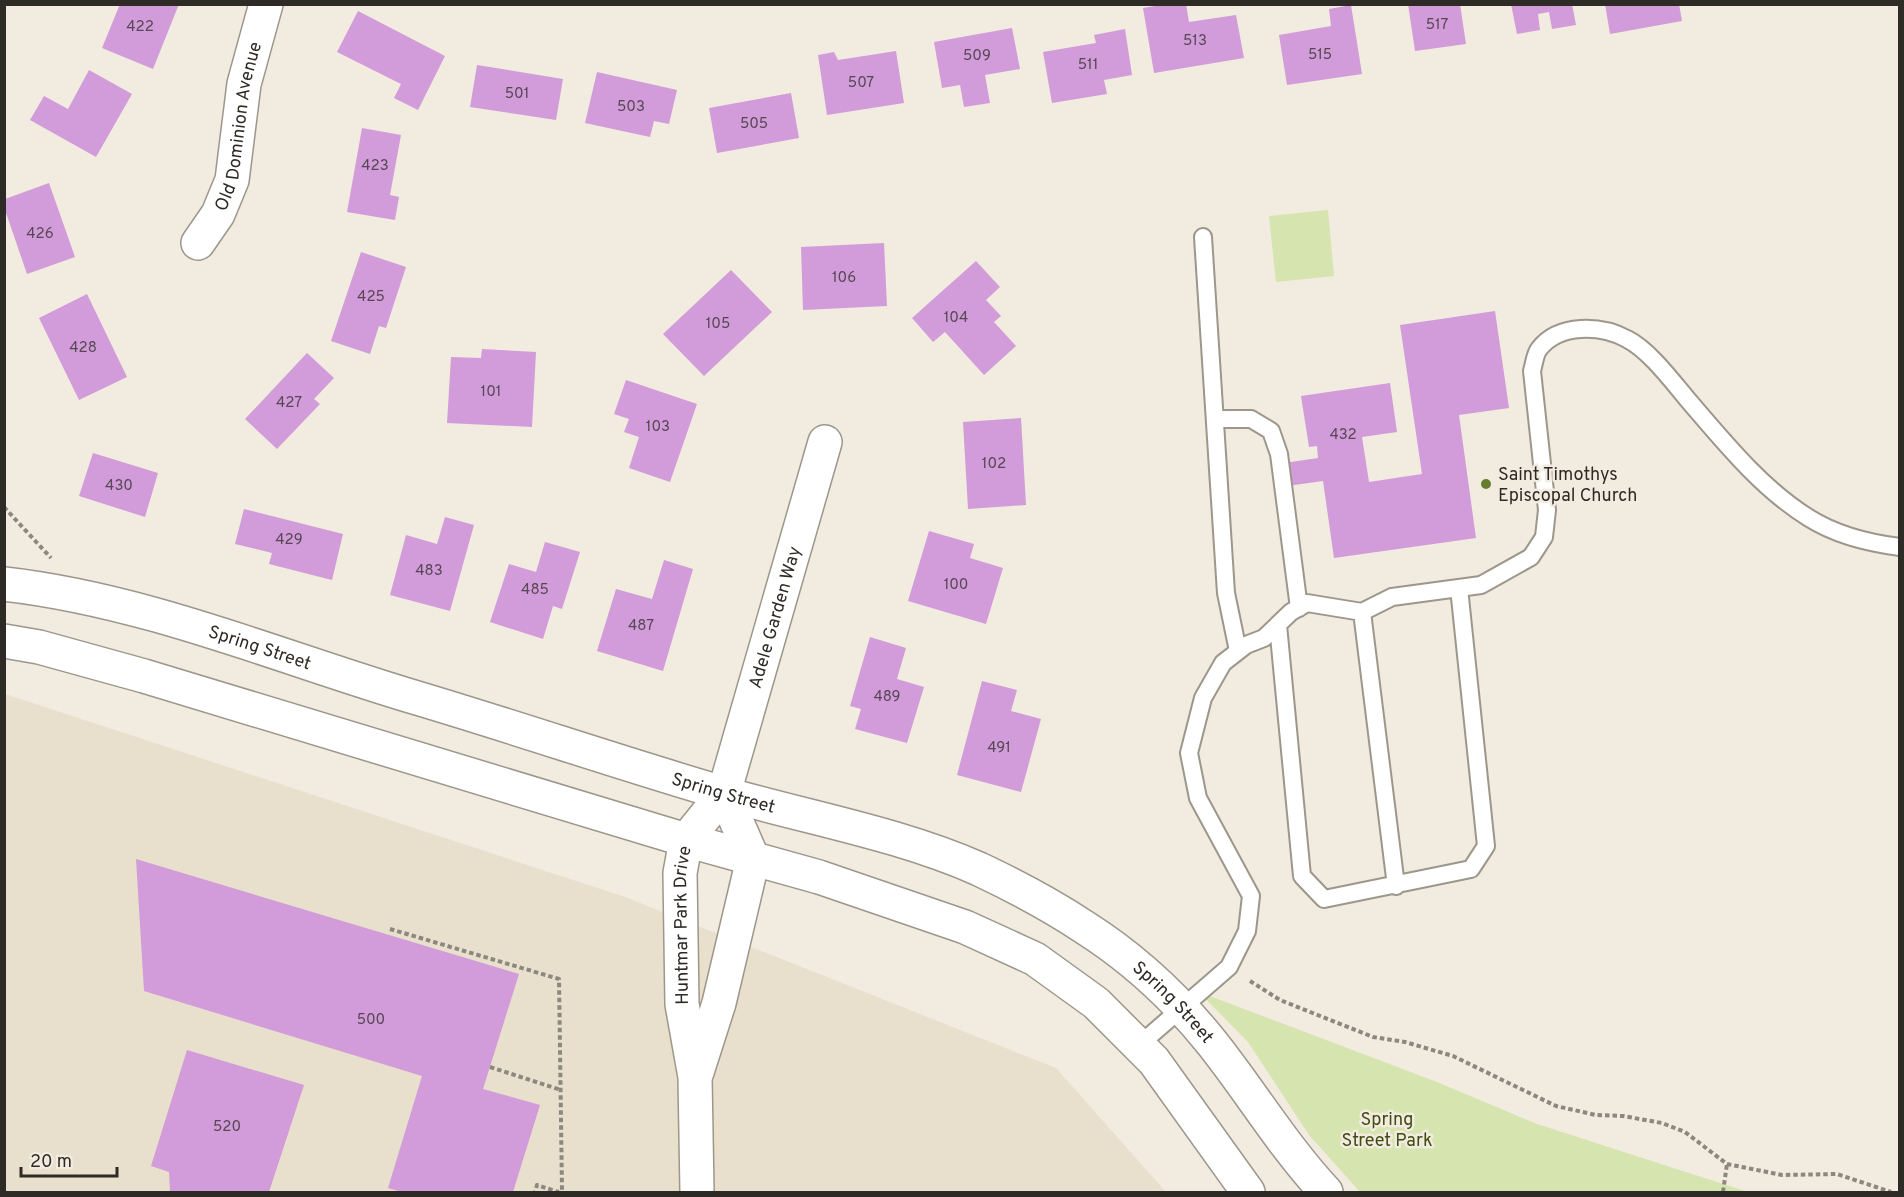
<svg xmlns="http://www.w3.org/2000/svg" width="1904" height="1197" viewBox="0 0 1904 1197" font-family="Overpass,sans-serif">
  <rect width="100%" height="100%" fill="#f2ebdf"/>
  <path fill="#e9dfcd" d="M5 694 625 897 1056 1068 1166 1192H5Z"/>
  <path fill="#d6e4af" d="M1328 210 1334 276 1276 282 1269 216Z
    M1199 992 1437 1082 1537 1124 1748 1192H1360L1309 1135 1248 1042Z"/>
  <path fill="#d19cd9" d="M120 4H179L153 69 102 48Z
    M1167 4H1186L1189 22 1236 15 1244 58 1154 73 1143 8Z
    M1408 4H1460L1466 44 1415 51Z
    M1511 4H1572L1576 25 1552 29 1549 12 1538 14 1540 30 1517 34Z
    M1605 4H1679L1682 21 1610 34Z
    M1351 5 1362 74 1287 85 1279 35 1331 26 1329 9Z
    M358 11 445 56 418 110 394 98 401 84 337 52Z
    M1012 28 1020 69 985 75 990 103 964 107 960 85 942 88 934 42Z
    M1125 29 1132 75 1104 80 1107 94 1052 103 1043 52 1096 43 1094 35Z
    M896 51 904 103 827 115 818 55 834 52 838 60Z
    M477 65 563 79 556 120 470 107Z
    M89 70 132 94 96 157 30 120 44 96 68 109Z
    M597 72 677 90 669 124 654 121 650 137 585 123Z
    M791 93 799 138 717 153 709 108Z
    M362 128 401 135 390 195 399 197 395 220 347 212Z
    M49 183 75 257 27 274 5 210V199Z
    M884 243 887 306 803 310 801 247Z
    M361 252 406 267 386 328 379 326 370 354 331 341Z
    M976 261 1000 287 986 300 1001 316 994 322 1016 346 984 375 945 332 933 342 912 318Z
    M731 270 772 312 704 376 663 334Z
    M87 294 127 377 79 400 39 318Z
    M1495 311 1509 408 1459 415 1476 538 1334 558 1323 481 1287 486 1284 463 1318 458 1317 446 1309 447 1301 396 1390 383 1397 432 1362 437 1369 482 1422 474 1400 325Z
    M482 349 536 352 532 427 447 423 451 357 481 358Z
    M307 353 334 378 314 399 320 404 277 449 245 419Z
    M626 380 697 404 670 482 629 468 639 437 624 432 629 419 614 414Z
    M1021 418 1026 505 968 509 963 422Z
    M93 453 158 473 145 517 79 496Z
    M244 509 343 534 332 580 269 564 272 553 235 544Z
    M445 517 474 525 450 611 390 595 406 535 437 544Z
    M929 531 974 544 970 558 1003 568 986 624 908 601Z
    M545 542 580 552 562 609 553 606 543 639 490 622 509 564 536 572Z
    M664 560 693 569 663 671 597 651 616 589 652 599Z
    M870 637 906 648 897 679 924 687 907 743 855 729 861 709 850 706Z
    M982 681 1017 690 1011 711 1041 719 1021 792 957 775Z
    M136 859 519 974 483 1089 540 1105 513 1192H402L388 1188 422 1076 144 991Z
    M187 1050 304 1085 269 1192H170L169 1172 151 1166Z"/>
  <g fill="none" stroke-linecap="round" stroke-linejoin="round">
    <defs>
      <path id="lane" d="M1203 237 1226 593 1238 651
        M1215 419H1251L1271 431 1279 454 1299 608
        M1362 612 1396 886
        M1278 625 1302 876 1324 899 1471 869 1486 846 1459 588
        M1138 1046 1229 967 1247 931 1251 896 1198 798 1189 753 1203 698 1223 663 1246 645 1264 638 1291 612 1307 603 1362 612 1392 597 1481 585 1531 557 1544 537 1547 510 1532 371C1534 364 1535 354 1539 349 1559 323 1601 325 1627 339 1649 350 1672 381 1688 400 1724 442 1762 489 1809 518 1836 535 1868 543 1900 547"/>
      <g id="street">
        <path id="s1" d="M198 243 218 214 232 180 244 84 266 4"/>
        <path d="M697 1072 719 1003 753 859 724 793"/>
        <path id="s2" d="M697 1192 695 1077 682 1004 680 873 686 840 724 793 825 442"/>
      </g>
      <g id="secondary">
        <path id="s3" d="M4 584C146 600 282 658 417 698 521 729 623 764 726 794 809 818 900 834 979 869 1015 886 1051 905 1084 927 1133 958 1176 998 1212 1043 1251 1092 1283 1146 1326 1192"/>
        <path d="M4 641 39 647 144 676 686 840 819 877 965 927 1035 959 1096 1003 1154 1061 1248 1192"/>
      </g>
    </defs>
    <use href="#lane" stroke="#9d968b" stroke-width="20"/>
    <use href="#street" stroke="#9d968b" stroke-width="36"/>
    <use href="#secondary" stroke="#9d968b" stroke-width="36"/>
    <path stroke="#8c877f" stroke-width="4" stroke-dasharray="4.5 3" stroke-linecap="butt" d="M4 507 51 558
      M390 929 559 979 562 1190 558 1192 537 1185 535 1192
      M1250 981 1280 1000 1373 1037 1405 1042 1453 1056 1556 1106 1596 1115 1623 1116 1662 1123 1685 1132 1727 1164 1782 1175 1837 1174 1891 1192
      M490 1067 561 1090
      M1723 1192 1727 1164"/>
    <use href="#lane" stroke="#fff" stroke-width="16"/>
    <use href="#street" stroke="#fff" stroke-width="33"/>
    <use href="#secondary" stroke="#fff" stroke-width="33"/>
  </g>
  <circle fill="#677d2e" stroke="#f2ebdf" stroke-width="2" cx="1486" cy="484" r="6"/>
  <g text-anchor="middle" stroke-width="5" stroke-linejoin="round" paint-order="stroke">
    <g font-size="15" fill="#574754">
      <text x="1437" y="29">517</text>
      <text x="140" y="31">422</text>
      <text x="1195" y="45">513</text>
      <text x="1320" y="59">515</text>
      <text x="977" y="60">509</text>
      <text x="1088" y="69">511</text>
      <text x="861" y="87">507</text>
      <text x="517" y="98">501</text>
      <text x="631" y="111">503</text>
      <text x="754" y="128">505</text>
      <text x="375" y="170">423</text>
      <text x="40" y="238">426</text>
      <text x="844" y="282">106</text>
      <text x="371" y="301">425</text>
      <text x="956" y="322">104</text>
      <text x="718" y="328">105</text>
      <text x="83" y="352">428</text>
      <text x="491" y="396">101</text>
      <text x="289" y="407">427</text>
      <text x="658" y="431">103</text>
      <text x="1343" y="439">432</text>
      <text x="994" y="468">102</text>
      <text x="119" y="490">430</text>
      <text x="289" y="544">429</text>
      <text x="429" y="575">483</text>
      <text x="956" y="589">100</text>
      <text x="535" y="594">485</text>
      <text x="641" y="630">487</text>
      <text x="887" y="701">489</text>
      <text x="999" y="752">491</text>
      <text x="371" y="1024">500</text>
      <text x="227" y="1131">520</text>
    </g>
    <g font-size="18" fill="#2e2b27" stroke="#f2ebdf">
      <text dy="6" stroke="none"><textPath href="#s1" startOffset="126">Old Dominion Avenue</textPath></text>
      <text dy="6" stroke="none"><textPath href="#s2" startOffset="597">Adele Garden Way</textPath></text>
      <text dy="6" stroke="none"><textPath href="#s3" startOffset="264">Spring Street</textPath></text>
      <text dy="6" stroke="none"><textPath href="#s3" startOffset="750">Spring Street</textPath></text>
      <text dy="6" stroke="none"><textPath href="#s2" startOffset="268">Huntmar Park Drive</textPath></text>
      <text dy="6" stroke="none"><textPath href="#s3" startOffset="1254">Spring Street</textPath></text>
    </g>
    <g font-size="18" fill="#2e2b27" stroke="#f2ebdf" text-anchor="start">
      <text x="1498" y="480">Saint Timothys<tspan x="1498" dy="21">Episcopal Church</tspan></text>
    </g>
    <g font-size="18" fill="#414c13" stroke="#f2ebdf">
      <text x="1387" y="1125">Spring<tspan x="1387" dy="21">Street Park</tspan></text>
    </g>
  </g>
  <rect width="1904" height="1197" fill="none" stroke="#2e2b27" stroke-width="12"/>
  <path d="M21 1167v9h96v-9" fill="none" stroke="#2e2b27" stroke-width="3"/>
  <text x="30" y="1167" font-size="18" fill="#2e2b27" stroke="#f2ebdf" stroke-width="4.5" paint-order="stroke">20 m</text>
</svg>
